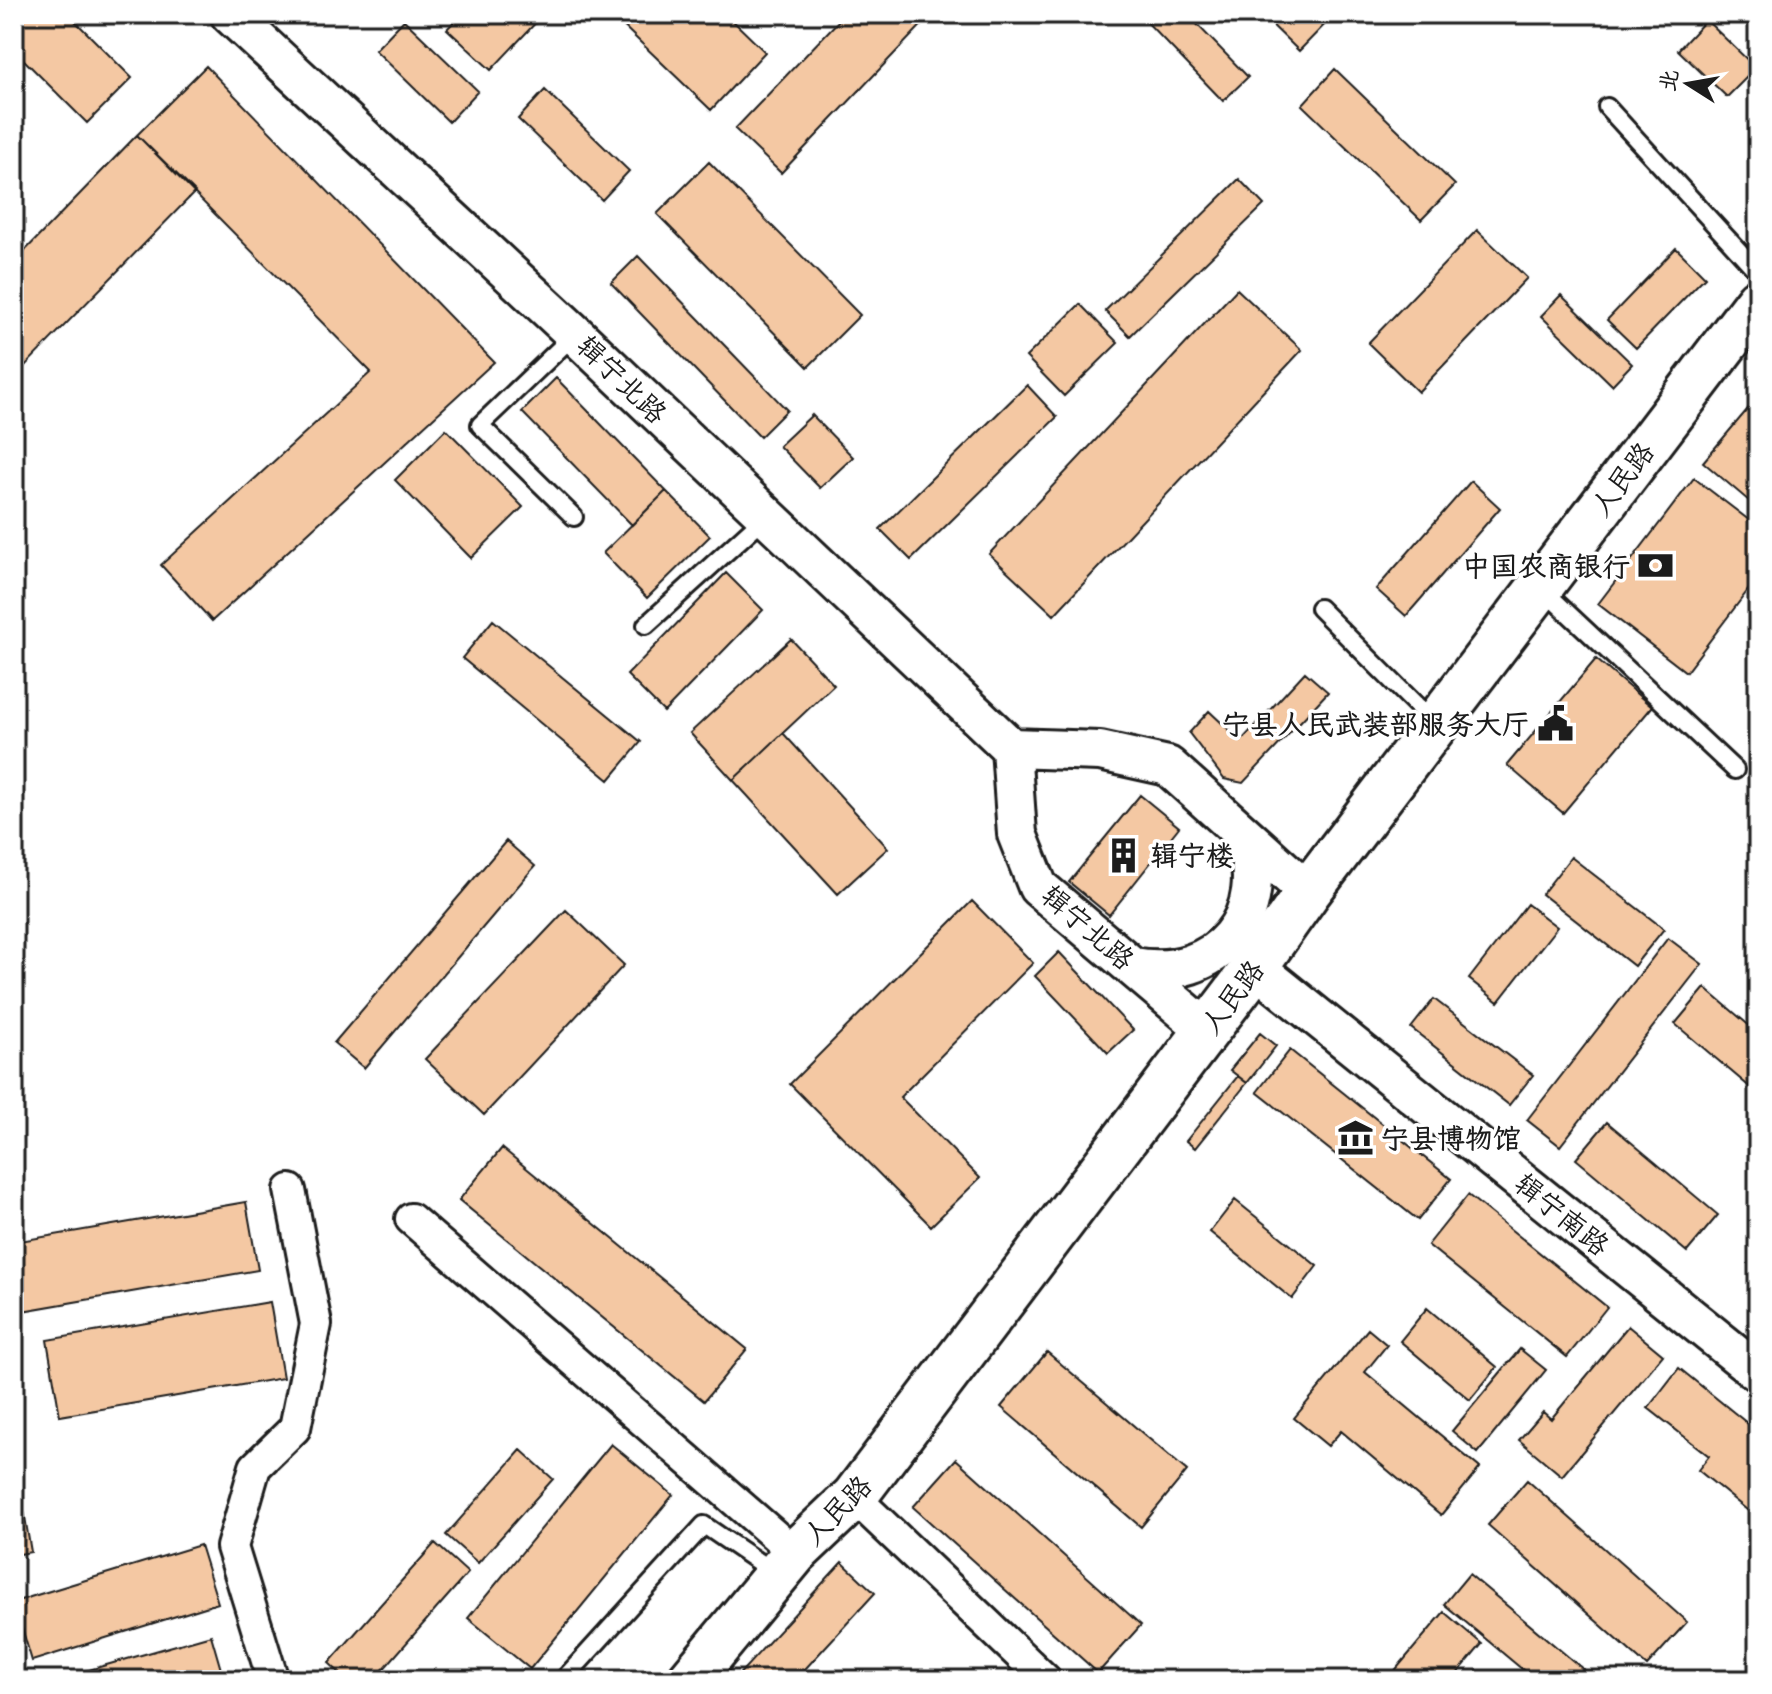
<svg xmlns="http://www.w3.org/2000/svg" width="1772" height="1694" viewBox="0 0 1772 1694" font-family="Itim,'LXGW WenKai TC',sans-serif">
  <rect width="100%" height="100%" fill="#fff"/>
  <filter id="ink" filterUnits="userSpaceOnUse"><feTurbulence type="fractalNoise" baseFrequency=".0125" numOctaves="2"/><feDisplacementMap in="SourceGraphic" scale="16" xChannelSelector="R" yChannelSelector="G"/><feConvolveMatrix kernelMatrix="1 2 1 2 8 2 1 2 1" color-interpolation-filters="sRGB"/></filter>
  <g filter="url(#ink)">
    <path fill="#f4c8a3" stroke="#1c1c1c" stroke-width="2" d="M14 14H68L132 78 87 123 14 50Z
      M461 14H544L491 70 447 29Z
      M611 14H726L765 52 711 110Z
      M845 14H932L781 173 735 129Z
      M1139 14H1187L1248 77 1223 101Z
      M1261 14H1335L1299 51Z
      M404 20 478 91 449 122 375 50Z
      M1706 20 1756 68 1727 97 1678 50Z
      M206 66 494 362 212 621 161 565 371 372 137 135Z
      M1335 69 1455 185 1421 220 1302 105Z
      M545 90 629 171 602 200 518 119Z
      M137 135 195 192 20 371 14 366V262Z
      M709 162 860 315 808 367 657 214Z
      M1239 179 1264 205 1130 336 1105 311Z
      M1477 230 1527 278 1418 392 1368 343Z
      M1676 248 1705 277 1636 348 1607 320Z
      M638 256 787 410 760 437 611 283Z
      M1237 289 1302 350 1054 615 989 554Z
      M1561 295 1632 364 1612 385 1541 316Z
      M1080 304 1118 343 1064 396 1026 357Z
      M556 378 666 491 632 525 522 412Z
      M1027 385 1057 417 911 560 880 529Z
      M1758 397V505L1756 507 1703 462Z
      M812 415 853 457 820 488 779 446Z
      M446 429 523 507 471 558 395 480Z
      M1694 478 1758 527V577L1686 672 1598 604Z
      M1471 481 1500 508 1406 616 1376 589Z
      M666 491 710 536 647 598 603 553Z
      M726 573 763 610 664 712 627 675Z
      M493 620 641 742 609 780 462 658Z
      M791 639 834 685 733 780 690 733Z
      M1596 659 1652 707 1563 813 1507 765Z
      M1305 672 1328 692 1243 783 1224 779 1189 733 1209 711 1241 741Z
      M783 733 888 848 838 894 733 780Z
      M1140 795 1179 827 1109 915 1069 882Z
      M506 841 535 866 364 1068 334 1043Z
      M1571 857 1664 929 1634 966 1542 894Z
      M972 901 1033 963 900 1097 980 1178 931 1226 790 1084Z
      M1527 904 1557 927 1498 1002 1469 979Z
      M566 910 624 965 484 1115 425 1059Z
      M1668 938 1702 964 1560 1146 1527 1120Z
      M1059 952 1133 1030 1108 1053 1035 976Z
      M1705 988 1758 1033V1094L1675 1024Z
      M1434 999 1533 1075 1509 1105 1411 1028Z
      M1260 1033 1276 1046 1247 1083 1230 1070Z
      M1290 1050 1451 1179 1418 1220 1257 1092Z
      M1238 1076 1247 1083 1195 1148 1186 1141Z
      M1607 1122 1718 1215 1687 1252 1576 1159Z
      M502 1148 747 1349 704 1401 459 1200Z
      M1468 1195 1607 1307 1567 1357 1428 1245Z
      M1235 1200 1317 1266 1292 1299 1210 1232Z
      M246 1202 258 1270 22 1311 14 1263V1242Z
      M270 1302 283 1378 60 1416 47 1340Z
      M1427 1308 1497 1367 1470 1400 1400 1341Z
      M1628 1326 1663 1355 1562 1476 1519 1440 1543 1412 1551 1419Z
      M1368 1329 1387 1345 1365 1372 1480 1468 1441 1515 1341 1431 1328 1446 1294 1418Z
      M1520 1349 1546 1370 1478 1453 1452 1431Z
      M1047 1352 1187 1471 1141 1527 1001 1407Z
      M1679 1368 1758 1432V1506L1752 1514 1698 1470 1709 1456 1648 1408Z
      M611 1444 673 1495 530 1669 468 1618Z
      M521 1450 553 1479 478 1563 446 1535Z
      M14 1453 31 1552 14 1555Z
      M956 1459 1141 1625 1098 1673 913 1507Z
      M1527 1480 1687 1622 1647 1666 1488 1525Z
      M435 1543 468 1573 374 1680H347L329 1663Z
      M200 1545 218 1603 32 1661 14 1602Z
      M842 1562 875 1593 795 1680H734Z
      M1469 1574 1596 1680H1535L1444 1604Z
      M1444 1612 1482 1644 1452 1680H1387Z
      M211 1635 224 1680H54Z"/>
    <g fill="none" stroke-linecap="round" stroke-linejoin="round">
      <defs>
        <path id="service" d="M1607 107 1758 272
          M574 517 480 425 575 334
          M1541 588 1735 770
          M1319 608 1434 723
          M646 625 765 517
          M563 1680 704 1525 776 1574"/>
        <path id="minor" d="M411 1219 795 1553
          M854 1497 1046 1680
          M273 1680 232 1547 255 1467 295 1428 316 1324 290 1190"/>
        <path id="tertiary" d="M230 14 575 334 1011 748
          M1133 967C1217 983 1275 914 1243 834
          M1255 967 1758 1372
          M1207 1030 1038 887 1017 834 1011 748 1100 751 1168 766 1308 892"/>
        <path id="secondary" d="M690 1680 795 1553 854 1497 1255 967 1308 892 1758 301"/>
      </defs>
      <use href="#service" stroke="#1c1c1c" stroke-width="22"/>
      <use href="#minor" stroke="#1c1c1c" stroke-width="36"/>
      <use href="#tertiary" stroke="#1c1c1c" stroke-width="44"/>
      <use href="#secondary" stroke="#1c1c1c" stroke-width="50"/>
      <use href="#service" stroke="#fff" stroke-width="16"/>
      <use href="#minor" stroke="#fff" stroke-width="30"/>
      <use href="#tertiary" stroke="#fff" stroke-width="38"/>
      <use href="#secondary" stroke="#fff" stroke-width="44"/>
    </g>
  </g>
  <defs>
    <symbol id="bank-bare" viewBox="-9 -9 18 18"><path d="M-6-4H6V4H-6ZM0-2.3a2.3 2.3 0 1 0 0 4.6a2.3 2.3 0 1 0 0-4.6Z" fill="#1c1c1c" stroke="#fff" stroke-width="2.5" paint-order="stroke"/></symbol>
    <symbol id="civic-bare" viewBox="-9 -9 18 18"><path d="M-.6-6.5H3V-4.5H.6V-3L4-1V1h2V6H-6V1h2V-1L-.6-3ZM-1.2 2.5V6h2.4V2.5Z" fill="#1c1c1c" stroke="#fff" stroke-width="2.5" paint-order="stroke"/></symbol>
    <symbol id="building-bare" viewBox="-9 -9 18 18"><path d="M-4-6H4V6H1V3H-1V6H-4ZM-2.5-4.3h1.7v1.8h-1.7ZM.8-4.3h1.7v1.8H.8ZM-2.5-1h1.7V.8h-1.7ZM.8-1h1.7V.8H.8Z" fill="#1c1c1c" stroke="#fff" stroke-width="2.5" paint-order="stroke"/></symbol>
    <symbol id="museum-bare" viewBox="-9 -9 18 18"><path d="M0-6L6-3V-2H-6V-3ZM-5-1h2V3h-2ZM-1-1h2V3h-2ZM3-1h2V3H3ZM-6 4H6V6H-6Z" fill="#1c1c1c" stroke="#fff" stroke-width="2.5" paint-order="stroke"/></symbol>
  </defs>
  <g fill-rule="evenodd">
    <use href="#bank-bare" x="1630" y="540" width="51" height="51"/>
    <use href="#civic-bare" x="1530" y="698" width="51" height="51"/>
    <use href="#building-bare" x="1098" y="830" width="51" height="51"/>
    <use href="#museum-bare" x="1330" y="1112" width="51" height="51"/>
  </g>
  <g text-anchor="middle" stroke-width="7" stroke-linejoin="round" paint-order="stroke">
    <g font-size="28" fill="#1c1c1c" stroke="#fff">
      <text transform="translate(622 379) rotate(44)" y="10">辑宁北路</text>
      <text transform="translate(1622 479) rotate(-53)" y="10">人民路</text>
      <text transform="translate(1088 927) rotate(41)" y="10">辑宁北路</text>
      <text transform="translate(1232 997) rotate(-53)" y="10">人民路</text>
      <text transform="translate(1562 1214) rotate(39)" y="10">辑宁南路</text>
      <text transform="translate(837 1510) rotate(-46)" y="10">人民路</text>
    </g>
    <g font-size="28" font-weight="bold" fill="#1c1c1c" stroke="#fff" text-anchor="end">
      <text x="1630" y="576">中国农商银行</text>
      <text x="1530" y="734">宁县人民武装部服务大厅</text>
      <text x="1150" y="865" text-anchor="start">辑宁楼</text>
      <text x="1381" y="1148" text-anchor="start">宁县博物馆</text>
    </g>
  </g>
  <rect width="1772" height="1694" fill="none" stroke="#fff" stroke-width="48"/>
  <rect x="24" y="24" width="1724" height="1646" fill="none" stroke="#1c1c1c" stroke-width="3" filter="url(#ink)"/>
  <g transform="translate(1688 84) rotate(281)" stroke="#ffffff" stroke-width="6" paint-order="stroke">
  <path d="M0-6L14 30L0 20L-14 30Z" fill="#1c1c1c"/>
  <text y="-12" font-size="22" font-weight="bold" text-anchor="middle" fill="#1c1c1c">北</text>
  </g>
</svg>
